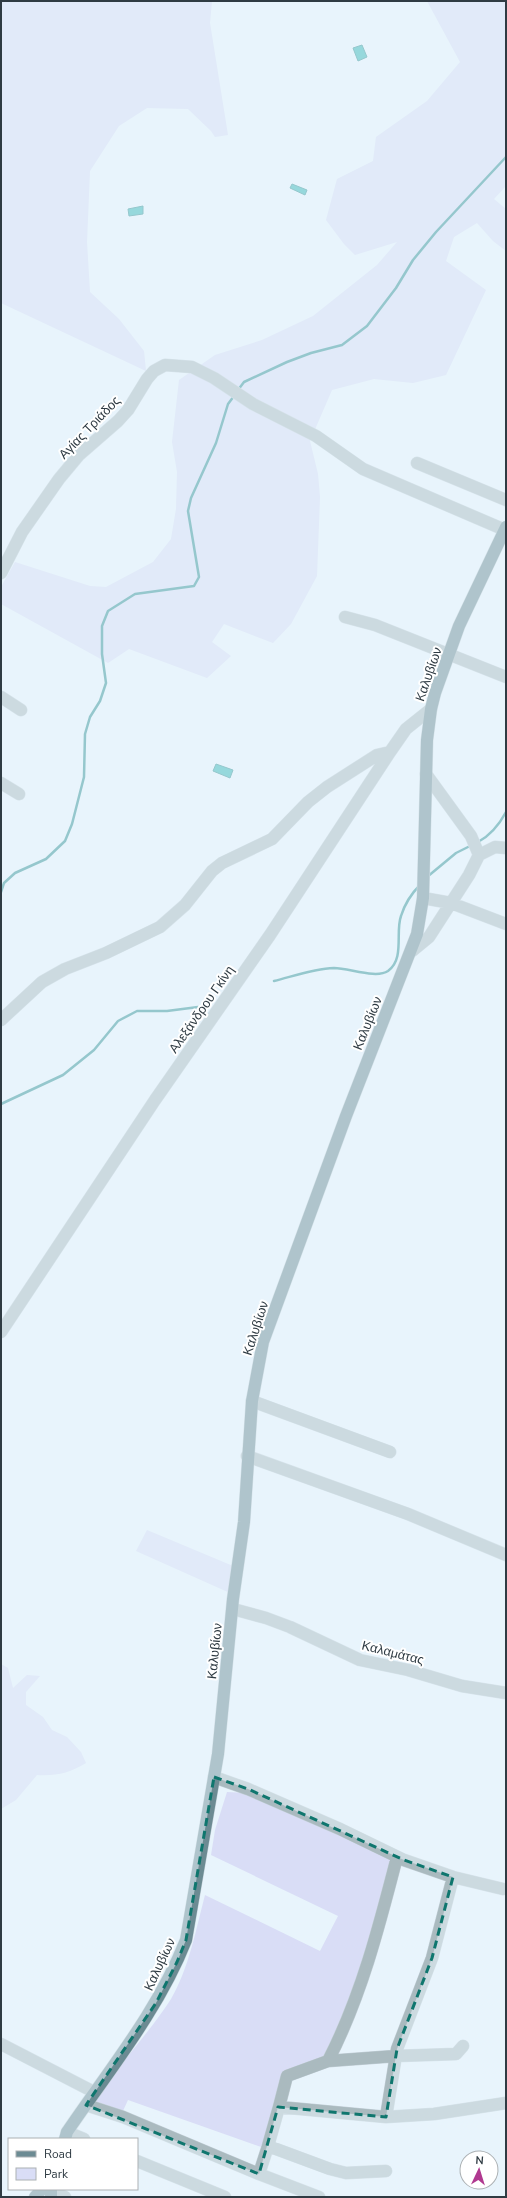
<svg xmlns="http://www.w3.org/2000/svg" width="507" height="2198" viewBox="0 0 507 2198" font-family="'Nunito Sans',sans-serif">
  <rect width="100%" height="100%" fill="#e8f4fc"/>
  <path fill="#d9ddf6" d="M1 1H212L210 23 228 135 215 137 211 131 188 109 147 108 119 126 90 171 87 242 90 292 119 319 144 351 146 371 1 303Z
    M427 1H506V186L494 199 506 209V251L493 241 477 223 454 237 446 261 486 290 446 375 413 383 374 379 332 390 310 441 318 474 320 497 317 576 291 624 273 643 224 624 212 642 231 656 207 678 129 649 108 663 1 604V587L15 562 90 586 106 587 153 562 171 539 176 509 177 472 172 442 179 380 215 355 262 340 313 316 377 265 397 242 355 255 344 244 326 220 337 179 373 161 376 137 427 101 460 62Z
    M147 1530 233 1566 230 1593 136 1551Z
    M1 1664 8 1668 13 1688 27 1675 40 1676 26 1692V1705L43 1717 52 1730 67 1737 81 1752 86 1763C70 1773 56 1776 37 1775L16 1800 1 1809Z
    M227 1792 247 1793 394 1857 361 1971 326 2059 286 2071 264 2148 128 2100 122 2113 96 2102C117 2065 148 2035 171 1999 189 1968 196 1929 205 1895L320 1951 338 1916 211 1855 215 1830Z"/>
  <path fill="#34b6b7" stroke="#329194" d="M362 45 367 57 358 61 353 48Z
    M292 184 307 190 305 195 290 188Z
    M143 206V214L129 216 128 209Z
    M216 764 233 770 230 778 213 771Z"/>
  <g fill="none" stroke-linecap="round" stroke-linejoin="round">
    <path stroke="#329194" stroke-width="2.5" d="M238 390 244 382 287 362 311 353 342 345 367 326 396 288 413 260 436 232 506 157
      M478 842C491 835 499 825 506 812
      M427 877 456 853 472 845
      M1 892 4 883 15 873 46 859 65 841 72 824 84 777 85 734 90 717 100 701 106 683 102 654V626L108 611 135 594 194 586 199 577 188 511 191 498 216 443 228 404 234 396
      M274 981C294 976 313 969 334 968 349 968 376 979 388 971 405 959 395 932 401 916 405 903 411 894 420 885
      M1 1104 63 1075 94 1050 118 1021 137 1011H167L198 1007"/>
    <defs>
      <path id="minor" d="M417 463 506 500
        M1 573 22 532 59 479 79 455 118 421 128 410 147 379 154 371 165 365 192 367 214 378 253 404 316 436 363 469 505 530
        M345 617 375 625 506 677
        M1 697 21 710
        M426 774 471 836 479 855
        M1 783 19 794
        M423 898 451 903 506 924
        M412 951 429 937 469 875 479 855 495 847 506 848
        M1 1020 42 982 65 969 106 953 160 927 185 905 212 871 222 863 272 839 308 802 327 787 377 755 390 752
        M1 1332 155 1100 270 935 390 752 406 729 431 709
        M252 1401 390 1452
        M247 1456 408 1514 506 1555
        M233 1609 266 1618 290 1627 360 1660 408 1670 462 1686 506 1693
        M214 1777 248 1789 340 1829 404 1860 453 1877 503 1889
        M397 1857C379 1927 361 1997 328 2061L396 2056 456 2054 463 2046
        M1 2044 94 2092
        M86 2105 123 2117 259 2174
        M279 2107 287 2076 328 2061
        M386 2117 397 2049 432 1958 453 1877
        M67 2132 84 2139
        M268 2146 279 2107 386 2117 434 2114 506 2103
        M137 2161 225 2197
        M51 2192 65 2197
        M319 2197 259 2174 268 2146 330 2169 346 2173 386 2171"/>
      <path id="major" d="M65 2139 67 2132C109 2070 158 2011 186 1940L218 1754 233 1599 244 1522 252 1401 263 1342 346 1116 417 934 423 898 427 740 431 709 435 693 459 626 506 527
        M35 2197 42 2189
        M51 2197V2189"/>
    </defs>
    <use href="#minor" stroke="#c3cfd7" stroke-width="13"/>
    <use href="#major" stroke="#c3cfd7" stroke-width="13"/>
    <use href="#minor" stroke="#aababf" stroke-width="12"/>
    <use href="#major" stroke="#6c8b93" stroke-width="12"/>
  </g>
  <path d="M0 0H507V2198H0ZM214 1777 248 1789 404 1860 453 1877 432 1958 397 2049 386 2117 278 2107 259 2174 86 2105 156 2003 177 1962 186 1940Z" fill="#e8f4fc" fill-opacity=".55" fill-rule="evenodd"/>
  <path fill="none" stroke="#0f766e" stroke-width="3" stroke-dasharray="8 5" stroke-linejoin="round" d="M214 1777 248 1789 404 1860 453 1877 432 1958 397 2049 386 2117 278 2107 259 2174 86 2105 156 2003 177 1962 186 1940Z"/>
  <g text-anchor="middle" stroke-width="4" stroke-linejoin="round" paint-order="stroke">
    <g font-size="13" fill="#2f3b43" stroke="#fff">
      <text transform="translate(89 427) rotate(-46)" y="5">Αγίας Τριάδος</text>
      <text transform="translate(428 674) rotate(-71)" y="5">Καλυβίων</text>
      <text transform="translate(201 1009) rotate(-55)" y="5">Αλεξάνδρου Γκίνη</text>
      <text transform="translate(367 1023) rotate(-68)" y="5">Καλυβίων</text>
      <text transform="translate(255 1328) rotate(-72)" y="5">Καλυβίων</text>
      <text transform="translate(214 1651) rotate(-84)" y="5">Καλυβίων</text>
      <text transform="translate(393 1652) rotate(14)" y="5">Καλαμάτας</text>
      <text transform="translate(159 1964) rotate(-65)" y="5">Καλυβίων</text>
    </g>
  </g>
  <rect width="507" height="2198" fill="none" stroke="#2f3b43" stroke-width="4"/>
  <rect x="8" y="2138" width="130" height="52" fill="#ffffff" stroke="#acb1b4"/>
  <rect x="16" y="2151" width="20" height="6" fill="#6c8b93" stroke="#acb1b4"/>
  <text x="44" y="2158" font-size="12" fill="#2f3b43">Road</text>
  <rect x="16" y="2168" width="20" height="12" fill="#d9ddf6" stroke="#acb1b4"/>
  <text x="44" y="2178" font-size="12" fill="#2f3b43">Park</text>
  <g transform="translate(479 2170) rotate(4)"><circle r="19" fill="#ffffff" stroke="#acb1b4"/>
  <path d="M0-3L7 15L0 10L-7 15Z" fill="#b03990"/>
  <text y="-6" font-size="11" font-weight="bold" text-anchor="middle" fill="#2f3b43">N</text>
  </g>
</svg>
